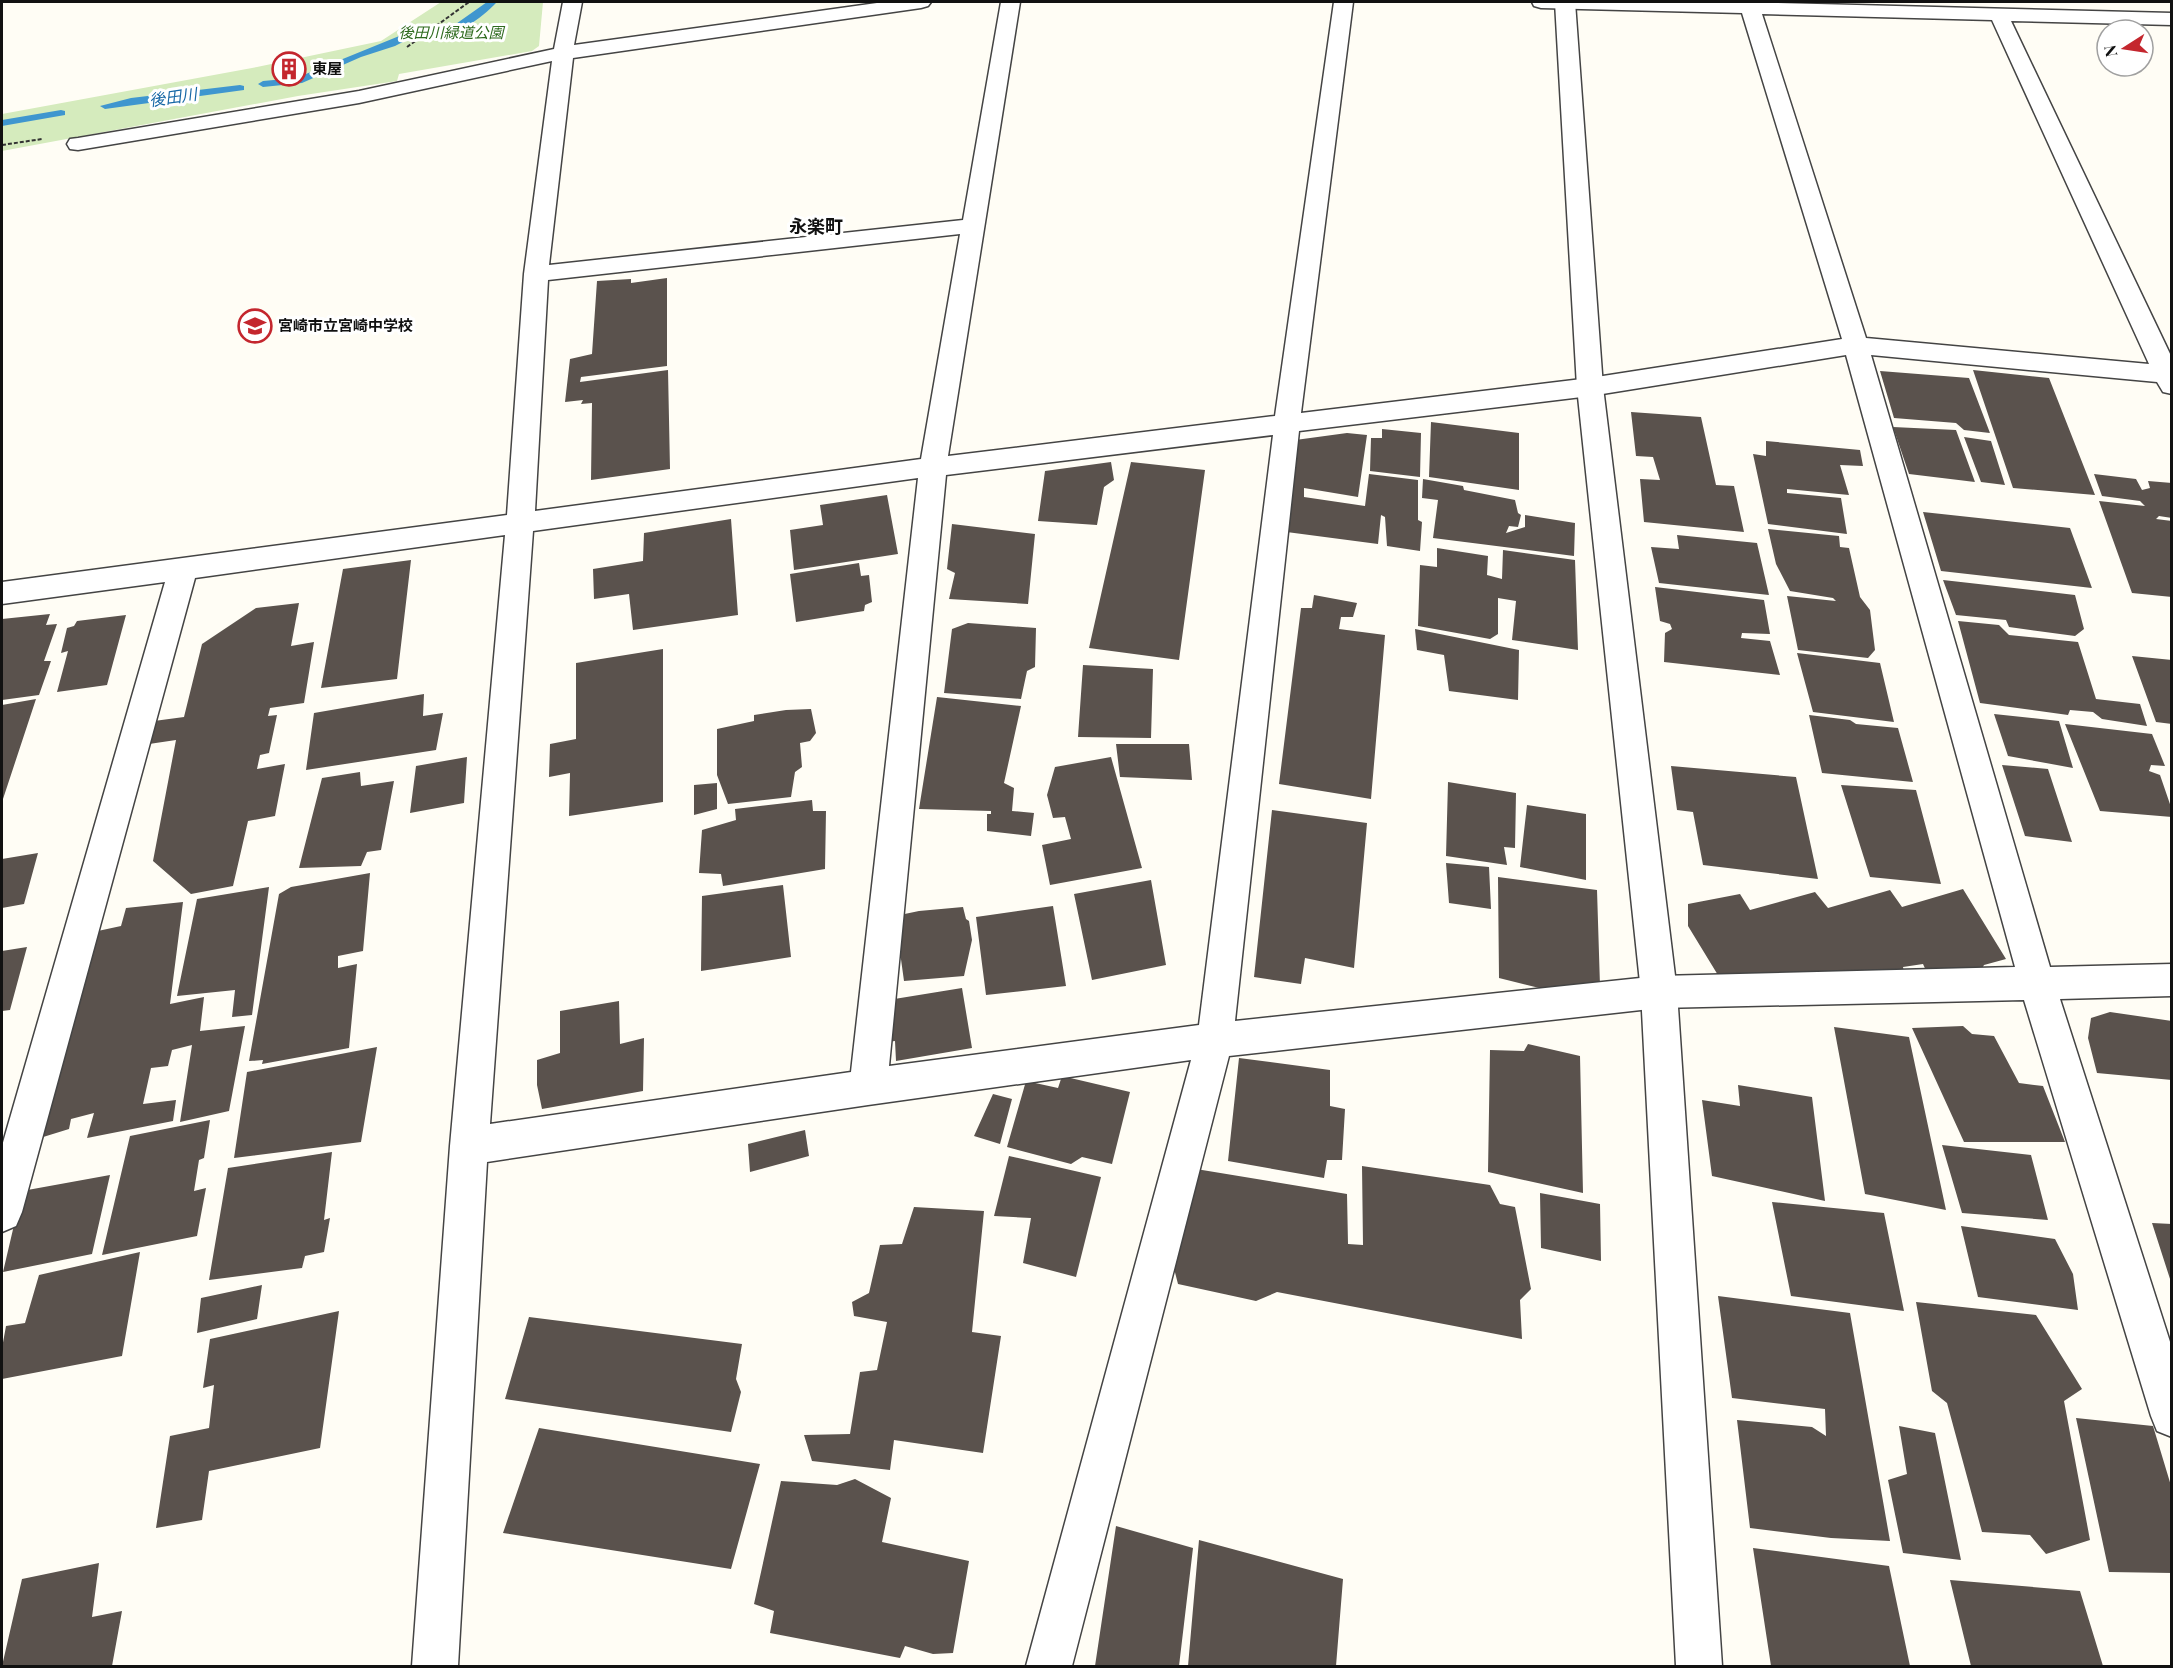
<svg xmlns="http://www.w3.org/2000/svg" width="2173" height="1668" viewBox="0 0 2173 1668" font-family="'Playfair Display','Noto Sans JP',serif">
  <rect width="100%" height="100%" fill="#fffdf5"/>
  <path fill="#d5ebbd" d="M441 2H543L539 46 532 51 399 74 397 81 298 96 2 151V114L257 67 381 41Z"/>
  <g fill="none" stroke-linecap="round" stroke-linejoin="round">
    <path fill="#3f96cf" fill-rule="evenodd" d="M487 2H497C480 20 457 35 432 40L427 37 453 26Z
      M414 30 422 32 395 46 361 57 302 83 263 87 258 84 263 81 296 78Z
      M240 85 244 86V90L105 109 100 106 131 98Z
      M61 110 65 111V115L2 126V120Z"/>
  </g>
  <path fill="#5a524d" d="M300 62 298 73 277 75 278 65Z
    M667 278V366L581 377 580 382 668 370 670 469 591 480 592 403 581 404 583 400 565 402 570 359 592 354 597 281 631 279V283Z
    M1973 370 2049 378 2095 495 2013 488Z
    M1880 371 1969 378 1990 433 1964 430 1956 423 1894 418Z
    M1631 412 1701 417 1716 485 1734 486 1744 532 1644 522 1640 479 1660 480 1653 457 1636 456Z
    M1431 422 1519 433V490L1429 477Z
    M1893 427 1956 430 1975 482 1909 474Z
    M1382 429 1421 433 1420 477 1370 471 1371 438H1382Z
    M1347 433 1367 435 1358 497 1304 488V497L1365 506 1369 474 1418 480V520L1422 522 1420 551 1387 546 1385 517 1381 515 1378 544 1279 531 1288 441Z
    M1964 437 1991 441 2005 485 1981 482Z
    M1766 441 1860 450 1863 466 1840 465 1849 495 1787 489V493L1841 498 1847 534 1768 524 1753 454 1766 456Z
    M1111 462 1114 480 1104 487 1097 525 1038 521 1045 471Z
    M1131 462 1205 470 1179 660 1089 648Z
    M2094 474 2136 479 2142 490 2150 488 2148 481 2172 483V518L2159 516 2156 519 2172 521V597L2132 593 2099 501 2145 506 2140 501 2102 496Z
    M1423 479 1463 486 1464 490 1515 500 1518 513 1521 515 1518 527 1509 526 1506 533 1525 527V515L1575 523 1574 556 1433 538 1438 500 1422 498Z
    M887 495 898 554 794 570 790 530 823 525 820 505Z
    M1923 512 2070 528 2092 588 1941 571Z
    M731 519 738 615 633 630 629 594 594 599 593 569 643 561 644 533Z
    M952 524 1035 534 1028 604 949 599 955 573 947 569Z
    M1768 529 1839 536 1840 547 1849 548 1860 597 1870 610 1875 650 1868 658 1798 650 1787 596 1836 601 1833 598 1790 591 1776 564Z
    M1677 535 1757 543 1769 595 1659 583 1651 547 1679 549Z
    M1437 548 1488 556 1487 575 1502 579 1503 550 1575 560 1578 650 1512 640 1516 601 1498 598V634L1490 639 1418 626 1420 565 1437 567Z
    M411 560 397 679 321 688 343 569Z
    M859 563 861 576 869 575 872 602 865 605 864 611 796 622 790 574Z
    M1943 580 2075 595 2084 629 2075 636 2009 627 2006 620 1956 615Z
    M1655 587 1764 600 1770 634 1742 633 1741 638 1770 641 1780 675 1664 662 1665 633 1672 629 1670 624 1660 621Z
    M1314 595 1357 603 1353 617H1341L1339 629 1385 635 1371 799 1279 784 1301 608H1312Z
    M299 603 291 646 314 642 304 703 270 708 268 716 277 715 269 753 260 755 257 769 285 764 275 816 248 821 233 886 191 894 153 861 176 740 149 744 154 721 184 717 202 644 256 608Z
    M50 614 46 625 57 624 44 661H51L39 695 2 700V619Z
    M126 615 107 685 57 692 68 651 61 653 67 628 74 626 77 621Z
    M1958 621 1999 625 2009 635 2078 642 2096 699 2140 704 2147 726 2102 719 2093 712 2070 710 2068 715 1980 703Z
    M968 623 1036 628 1035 667 1027 671 1021 699 944 693 952 629Z
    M1415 629 1519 650 1518 700 1449 691 1444 655 1417 650Z
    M663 649V802L569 816 570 773 549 777 550 744 576 739V663Z
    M1797 653 1880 663 1894 722 1813 712Z
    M2132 656 2172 660V724L2156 722Z
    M1083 665 1153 669 1151 738 1078 737Z
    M424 694 423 716 443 713 436 750 306 770 314 713Z
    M937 697 1021 706 1004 783 1014 788 1012 811 1034 813 1031 836 987 831V814H991V811L919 809Z
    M36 699 2 802V705Z
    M811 709 816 733 810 741 800 743 802 767 795 772 791 797 728 804 717 775V729L754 721V715L786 710Z
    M1994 714 2059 721 2073 768 2008 756Z
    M1809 715 1850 720 1856 724 1898 728 1913 782 1822 773Z
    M2065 724 2152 734 2165 766 2151 765 2149 771 2160 775 2172 810V817L2100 811Z
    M1116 744H1189L1192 780 1120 777Z
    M467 757 464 803 410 813 416 766Z
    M1111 757 1142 868 1050 885 1042 845 1071 839 1065 817 1053 818 1047 795 1055 767Z
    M2002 765 2048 769 2072 842 2025 836Z
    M1671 766 1796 777 1818 879 1703 865 1693 812 1677 810Z
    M360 772 361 786 394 781 381 850 367 852 361 866 299 868 322 778Z
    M1448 782 1516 793 1515 848 1504 847 1507 865 1446 856Z
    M717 783V809L694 815V785Z
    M1841 785 1916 790 1941 884 1870 877Z
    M812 800 813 811H826L825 869 723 886 721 874 699 873 702 830 736 820 735 809Z
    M1527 805 1586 814V880L1520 867Z
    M1272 810 1367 823 1354 968 1305 958 1301 984 1254 977Z
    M38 853 24 904 2 908V859Z
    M1446 863 1489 867 1491 909 1449 903Z
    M370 873 363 951 338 956V968L357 964 349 1048 262 1064 263 1060 249 1061 279 894 291 887Z
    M1498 877 1597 890 1600 986 1564 994 1499 978Z
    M1151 880 1166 965 1092 980 1074 894Z
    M783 885 791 957 701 971 702 896Z
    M269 887 252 1015 232 1017 235 990 177 996 197 899Z
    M1963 889 2006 959 1984 965 1980 972 1928 975 1923 964 1903 967 1904 972 1780 984 1773 972 1763 978 1724 985 1688 926V904L1740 894 1750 910 1815 892 1828 908 1890 890 1902 907Z
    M183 902 170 1004 204 997 200 1031 245 1026 229 1111 180 1122 192 1045 172 1050 168 1066 151 1068 143 1104 176 1100 173 1121 87 1138 94 1113 71 1119 69 1129 27 1142 84 934 121 926 126 908Z
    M1053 906 1066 986 986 995 976 917Z
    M963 907 966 919 969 921 972 940 964 976 904 981 895 916 919 911Z
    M27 947 10 1010 2 1011V951Z
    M962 988 972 1048 896 1061 895 1041 879 1043 882 1001Z
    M619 1001 620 1044 644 1038 643 1091 542 1109 537 1085V1060L560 1053V1011Z
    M2110 1012 2172 1021V1080L2097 1073 2088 1038 2091 1018Z
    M1963 1026 1972 1034 1994 1036 2019 1083 2043 1086 2065 1142H1964L1912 1028Z
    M1834 1027 1909 1037 1946 1210 1865 1194Z
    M1528 1044 1580 1056 1583 1193 1488 1172 1490 1050 1524 1051Z
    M377 1047 361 1142 234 1158 247 1072Z
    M1239 1058 1330 1070V1106L1345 1109 1342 1160H1327L1324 1178 1228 1161Z
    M1062 1076 1130 1092 1112 1164 1082 1157 1071 1164 1007 1147 1026 1081 1058 1088Z
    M1738 1085 1812 1097 1825 1201 1712 1176 1702 1100 1740 1106Z
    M993 1094 1012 1099 1000 1144 974 1136Z
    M210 1120 204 1158 199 1160 194 1191 206 1188 197 1236 102 1255 130 1136Z
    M805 1130 809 1156 750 1172 748 1144Z
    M1942 1145 2031 1155 2048 1220 1962 1213Z
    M332 1152 324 1220 330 1218 324 1252 305 1256 302 1268 209 1280 228 1168Z
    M1009 1156 1101 1177 1076 1277 1023 1263 1031 1218 994 1216Z
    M1362 1166 1490 1185 1500 1204 1515 1207 1531 1289 1520 1300 1522 1339 1277 1292 1256 1301 1178 1284 1170 1253 1190 1168 1347 1194 1348 1244 1363 1245Z
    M110 1175 92 1254 3 1272 22 1191Z
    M1540 1193 1600 1204 1601 1261 1541 1248Z
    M1772 1202 1884 1213 1904 1311 1791 1296Z
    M914 1207 984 1211 972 1332 1001 1336 983 1453 894 1440 890 1470 812 1461 804 1435 850 1434 860 1372 877 1370 887 1322 854 1316 852 1302 869 1293 880 1245 902 1244Z
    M2152 1223 2172 1224V1282H2171Z
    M1961 1226 2055 1239 2073 1274 2078 1310 1978 1297Z
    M140 1252 122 1356 2 1379V1348L6 1326 25 1323 39 1275Z
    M262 1285 257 1319 197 1333 201 1298Z
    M1718 1296 1850 1313 1890 1541 1831 1538 1750 1528 1737 1420 1812 1427 1826 1436 1825 1409 1732 1398Z
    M1916 1302 2036 1315 2082 1389 2064 1401 2090 1540 2046 1554 2030 1535 1982 1532 1947 1403 1932 1391Z
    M339 1311 320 1448 209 1471 202 1520 156 1528 170 1436 209 1428 214 1385 203 1388 210 1339Z
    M529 1317 742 1344 736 1379 741 1392 731 1432 505 1399Z
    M2076 1418 2153 1426 2172 1489V1573L2109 1572Z
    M1899 1426 1935 1433 1961 1560 1903 1553 1888 1480 1907 1474Z
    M539 1428 760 1464 731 1569 503 1533Z
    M855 1479 891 1498 882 1542 969 1561 953 1653 933 1654 905 1646 900 1658 770 1633 774 1611 754 1604 781 1481 837 1485Z
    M1116 1526 1193 1548 1179 1666H1095Z
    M1199 1540 1343 1579 1336 1666H1188Z
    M1753 1548 1889 1566 1910 1666H1771Z
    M99 1563 92 1617 122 1611 112 1666H2L22 1579Z
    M1950 1580 2080 1591 2103 1666H1971Z"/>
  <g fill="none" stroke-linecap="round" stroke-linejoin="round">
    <defs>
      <path id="minor" d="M563 2H582L574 45 884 2H931L928 6 921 8 573 58 549 265 963 220 1001 2H1020L948 456 1275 416 1334 2H1353L1301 413 1590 378 1842 339 1742 13 1541 8 1534 6 1532 2H1738L2172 13V25L2011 21 2172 358V394L2163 392 2157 382 1871 355 2050 967 2172 964V996L2060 999 2172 1348V1437L2157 1431 2151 1416 2024 1000 1659 1008 1229 1056 1072 1666H1026L1191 1060 868 1105 487 1162 458 1666H412L450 1146 505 535 195 578 22 1212 16 1226 2 1232V1146L165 582 2 604V582L507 515 524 274 552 61 359 103 78 150 70 149 67 144 70 139 78 138 359 91 554 49ZM1762 14 1992 20 2149 364 1866 338ZM960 234 921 459 535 511 548 280ZM1846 355 2015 967 1659 976 1235 1021 1299 431 1590 396ZM1273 435 1199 1025 889 1066 946 475ZM918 478 851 1072 490 1124 533 531Z"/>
      <path id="tertiary" d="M1555 2H1575L1603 387 1677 992 1722 1666H1676L1641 992 1577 387Z"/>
    </defs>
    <use href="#minor" stroke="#444" stroke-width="3"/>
    <use href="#tertiary" stroke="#444" stroke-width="3"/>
    <path stroke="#333" stroke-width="2" stroke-dasharray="4 2" stroke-linecap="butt" d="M407 47 469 2
      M2 145 42 139"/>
    <use href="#minor" fill="#fff" fill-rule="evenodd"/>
    <use href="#tertiary" fill="#fff" fill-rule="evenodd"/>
  </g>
  <defs>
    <symbol id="building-ring" viewBox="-11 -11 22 22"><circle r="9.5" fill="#fff" stroke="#c4262e" stroke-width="1.5"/><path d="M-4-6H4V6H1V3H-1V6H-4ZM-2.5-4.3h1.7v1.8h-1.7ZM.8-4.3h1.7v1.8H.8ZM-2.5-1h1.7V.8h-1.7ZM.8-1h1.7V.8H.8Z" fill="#c4262e"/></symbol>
    <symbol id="school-ring" viewBox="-11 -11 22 22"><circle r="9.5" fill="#fff" stroke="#c4262e" stroke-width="1.5"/><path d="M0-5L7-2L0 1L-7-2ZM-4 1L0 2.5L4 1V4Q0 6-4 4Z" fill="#c4262e"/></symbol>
  </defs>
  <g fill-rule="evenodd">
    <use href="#building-ring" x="270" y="50" width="38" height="38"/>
    <use href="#school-ring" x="236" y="307" width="38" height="38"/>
  </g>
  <g text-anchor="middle" stroke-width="6" stroke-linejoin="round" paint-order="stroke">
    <g font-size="15" font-style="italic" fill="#2f6b1f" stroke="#fff">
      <text x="451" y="38">後田川緑道公園</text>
    </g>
    <g font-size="15" font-weight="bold" fill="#111" stroke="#fff" text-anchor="start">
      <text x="312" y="74">東屋</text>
      <text x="278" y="331">宮崎市立宮崎中学校</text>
    </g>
    <g font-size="16" font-style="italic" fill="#1768a6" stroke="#fff">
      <text transform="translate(173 97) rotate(-8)" y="6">後田川</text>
    </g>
    <g font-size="18" font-weight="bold" fill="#111" stroke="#fff">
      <text x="816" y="233">永楽町</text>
    </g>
  </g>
  <rect width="2173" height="1668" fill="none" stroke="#111111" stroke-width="6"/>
  <g transform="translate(2125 48) rotate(258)"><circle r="28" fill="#ffffff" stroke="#a0a0a0" stroke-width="1.5"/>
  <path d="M0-4.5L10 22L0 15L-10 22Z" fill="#c4262e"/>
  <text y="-9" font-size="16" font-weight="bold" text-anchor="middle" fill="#111111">N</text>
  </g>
</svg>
